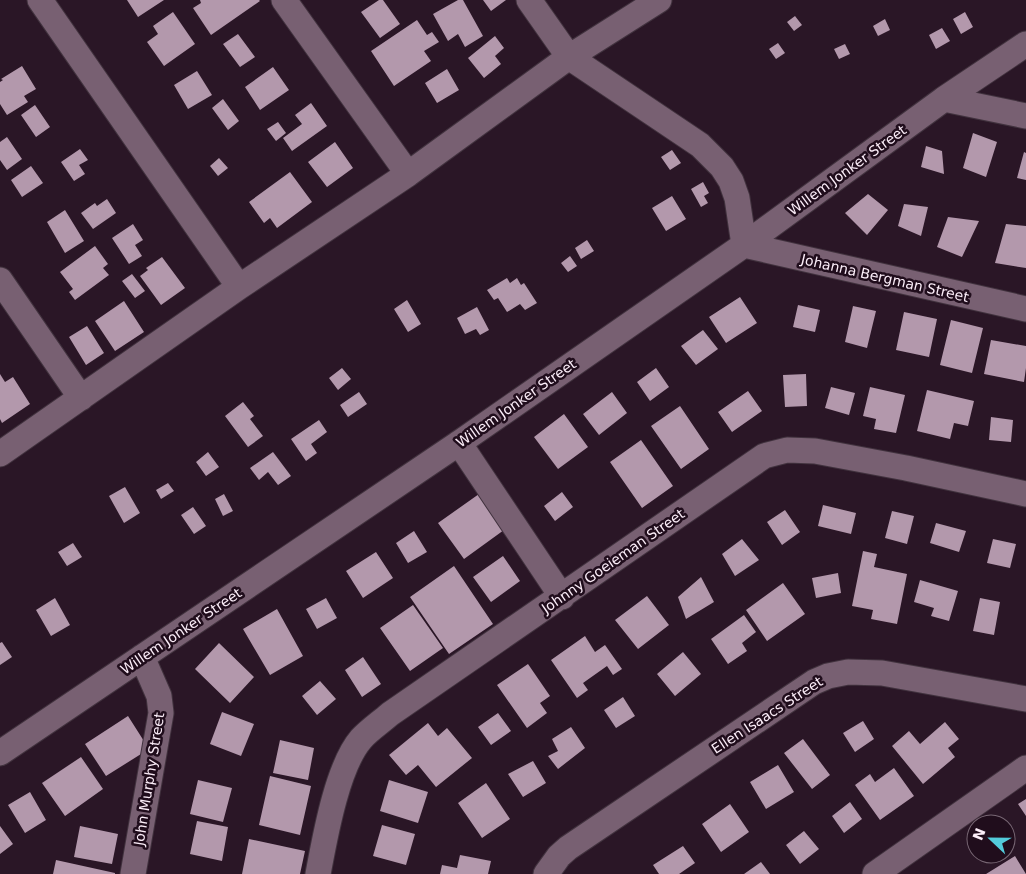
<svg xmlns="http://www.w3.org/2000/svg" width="1026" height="874" viewBox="0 0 1026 874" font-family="'DejaVu Sans',sans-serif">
  <rect width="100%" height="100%" fill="#2a1626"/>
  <path fill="#b398ac" d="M127 0H164L138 17Z
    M200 0H259L260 1 211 35 193 8 201 3Z
    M379 0H383L400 24 380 38 361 12Z
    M458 0H463L483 36 465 47 458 34 448 41 433 14Z
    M483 0H506L491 11Z
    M173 12 195 44 164 66 147 42 158 34 153 26Z
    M965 12 973 27 961 34 953 19Z
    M795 16 802 25 794 31 787 22Z
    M885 19 890 30 878 36 873 26Z
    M417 20 427 35 432 32 439 42 424 51 431 61 394 86 371 51Z
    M942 28 950 41 936 49 929 35Z
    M238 34 255 57 240 67 223 44Z
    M495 36 504 48 495 56 501 64 484 78 468 58Z
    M778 43 785 53 776 59 769 49Z
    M845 44 850 54 839 59 834 49Z
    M22 66 36 89 24 96 28 102 7 115 0 104V82L3 80 1 79Z
    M273 67 289 90 260 110 245 87Z
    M447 69 459 90 437 103 425 83Z
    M197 71 212 95 188 109 174 85Z
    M223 99 239 121 228 130 212 108Z
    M311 103 327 126 292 151 283 138 302 124 295 115Z
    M35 105 50 127 36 137 21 115Z
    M278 122 286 133 276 141 267 129Z
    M973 133 997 142 986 177 963 168Z
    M7 137 22 159 7 170 0 160V142Z
    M335 142 353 168 327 187 308 162Z
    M926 146 942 151 944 174 921 167Z
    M80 149 88 160 79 165 85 174 74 181 61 162Z
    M672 150 681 163 670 170 661 157Z
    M1024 152 1026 153V180L1017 178Z
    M219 158 228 168 218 176 210 166Z
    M31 166 43 183 22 197 11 180Z
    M290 172 312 202 277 228 270 218 264 223 249 202Z
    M703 182 709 193 704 196 708 203 701 207 691 189Z
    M868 194 888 210 867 235 845 213Z
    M672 196 686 219 666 231 652 208Z
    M107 199 116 213 93 229 81 213 95 203 97 206Z
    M904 204 928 207 921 236 898 226Z
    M65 210 84 241 65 253 47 222Z
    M948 217 979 221 962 257 937 247Z
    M133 224 143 240 135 245 142 256 129 264 112 238Z
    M1006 224 1026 226V268L995 263Z
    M587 240 594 251 581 259 575 248Z
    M95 246 108 264 103 268 109 275 75 300 69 292 73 289 60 272Z
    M570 256 577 266 568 272 561 263Z
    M162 257 185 288 161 305 140 276 148 270 146 268Z
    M132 274 145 291 135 298 122 281Z
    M507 278 510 283 517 278 521 285 524 283 537 303 525 310 520 304 507 312 498 298 494 300 487 290Z
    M740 297 757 323 726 343 709 317Z
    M407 300 421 324 408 332 394 309Z
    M124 301 144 332 115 351 95 321Z
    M798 305 820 310 815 332 793 327Z
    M853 306 876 311 867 348 845 342Z
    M477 307 489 330 480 335 476 329 465 334 457 318Z
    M904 312 937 319 929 357 896 350Z
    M951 320 983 328 972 373 940 365Z
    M87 326 104 353 86 365 69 337Z
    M703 330 718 349 696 365 681 346Z
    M991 340 1026 346V368L1024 382 984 374Z
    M342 368 351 379 338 390 329 378Z
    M656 368 669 387 650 401 637 382Z
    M0 374 5 382 13 377 30 404 2 423 0 419Z
    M806 374 807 406 785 407 783 375Z
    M831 387 855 393 849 415 825 408Z
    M870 387 905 395 896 433 874 429 876 419 863 416Z
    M927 390 974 401 968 426 954 423 950 439 917 431Z
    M748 391 762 411 732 432 718 412Z
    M359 392 367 404 348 417 340 405Z
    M612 392 627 413 599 435 583 414Z
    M243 402 254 416 250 419 263 436 248 447 225 416Z
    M680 406 709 449 681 469 651 426Z
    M564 414 588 447 558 469 534 437Z
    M991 417 1013 420 1011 442 989 440Z
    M319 420 327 432 311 444 317 453 306 461 291 439Z
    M641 440 673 486 642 508 610 462Z
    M208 452 219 467 206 476 196 462Z
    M273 452 291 476 278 485 268 472 259 480 250 468Z
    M168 483 174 491 161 499 156 490Z
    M125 487 140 513 124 523 109 496Z
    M562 492 573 507 555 521 544 506Z
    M224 494 233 511 223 516 215 499Z
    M479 494 504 530 464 559 438 523Z
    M823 505 856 513 851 534 818 526Z
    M193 507 206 526 194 534 181 515Z
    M785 510 800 532 782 545 767 522Z
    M892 511 914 516 907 544 885 538Z
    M936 523 966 531 959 552 930 543Z
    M414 531 427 552 408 563 396 543Z
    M742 539 759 560 735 576 722 554Z
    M993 539 1016 544 1010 568 987 563Z
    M73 543 82 557 67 566 58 552Z
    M863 551 877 554 874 567 907 574 897 624 871 619 873 610 852 606Z
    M376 552 393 578 363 598 346 571Z
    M503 556 520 581 491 602 473 577Z
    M454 566 493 624 449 654 410 597Z
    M838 573 841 593 816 598 812 578Z
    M701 577 714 602 686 619 678 597Z
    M920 580 958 591 949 621 931 616 934 608 914 602Z
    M783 583 805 614 767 641 746 610Z
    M647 596 669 625 638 649 615 620Z
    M55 598 70 625 51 636 36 610Z
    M326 598 337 618 317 629 306 609Z
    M980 598 1000 602 994 635 973 631Z
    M413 605 443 648 410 671 380 628Z
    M277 609 303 656 270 675 243 629Z
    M744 615 756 632 742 643 747 651 728 664 711 639Z
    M585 636 595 652 605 645 622 669 613 675 607 666 583 683 588 690 577 698 551 660Z
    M2 642 12 657 0 665V643Z
    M219 643 254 677 230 703 195 669Z
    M683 652 701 674 675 696 657 674Z
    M363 657 381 684 362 697 345 670Z
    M528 664 550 696 540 703 547 713 527 728 497 685Z
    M320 681 336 699 317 715 302 696Z
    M623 697 635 716 616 728 604 710Z
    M222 712 254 724 241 756 210 744Z
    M498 713 511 731 491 745 478 727Z
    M128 716 149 749 106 776 85 744Z
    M863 721 874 739 855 752 843 733Z
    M945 722 959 739 948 748 955 757 923 784 892 746 909 731 920 744Z
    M428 723 438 736 447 728 472 758 436 787 418 765 406 775 389 755Z
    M571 727 585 748 558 769 548 756 558 751 552 739Z
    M803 739 830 775 812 789 784 753Z
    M280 740 314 748 308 780 273 773Z
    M81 757 103 789 65 816 42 783Z
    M533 761 546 783 523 797 508 774Z
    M778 765 794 792 766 809 750 782Z
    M894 768 914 796 880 820 855 785 870 774 875 782Z
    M270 776 311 786 300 835 259 825Z
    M198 780 232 788 223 822 190 814Z
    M389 780 428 792 418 823 380 811Z
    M486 783 510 819 482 838 458 803Z
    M30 792 46 820 25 833 8 805Z
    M1026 799V816L1018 804Z
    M850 802 862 819 844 833 832 816Z
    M730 804 749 832 721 852 702 824Z
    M197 821 228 827 222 861 190 854Z
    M382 825 415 834 406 865 373 856Z
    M0 826 13 844 0 854Z
    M80 826 118 834 112 864 74 857Z
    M804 831 819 849 800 864 786 845Z
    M249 839 305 851 300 874H242Z
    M683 846 695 863 679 874H659L653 865Z
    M460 855 491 861 488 874H440L442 865 457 868Z
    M1015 856 1026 874H986Z
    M56 860 115 873V874H53Z
    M761 862 770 874H744Z"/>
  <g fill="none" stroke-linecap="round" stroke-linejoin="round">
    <defs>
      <path id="street" d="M40 0 239 287
        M284 0 408 174
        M529 0 569 57 700 145 722 167 731 181 737 198 744 245 1026 309
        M944 99 1026 116
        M0 280 81 398
        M459 443 562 597
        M0 454 239 287 408 174 569 57 659 0
        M0 753 459 443 744 245 944 99 1026 44
        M133 874 161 713 159 696 142 657
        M318 874C325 837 337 767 361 739 369 730 381 722 390 714L764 456 787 450 815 451 906 468 1026 494
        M546 874 559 856 568 848 814 682 828 676 848 672 882 673 1026 699
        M875 874 1026 768"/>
    </defs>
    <use href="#street" stroke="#41323e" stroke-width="27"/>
    <use href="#street" stroke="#786072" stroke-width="25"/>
  </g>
  <g text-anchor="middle" stroke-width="5" stroke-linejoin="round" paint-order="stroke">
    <g font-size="14" fill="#fbedf8" stroke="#200d1c">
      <text transform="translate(847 170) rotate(-36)" y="5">Willem Jonker Street</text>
      <text transform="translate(885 278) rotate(13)" y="5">Johanna Bergman Street</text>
      <text transform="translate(516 403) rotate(-35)" y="5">Willem Jonker Street</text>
      <text transform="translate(613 561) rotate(-35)" y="5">Johnny Goeieman Street</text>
      <text transform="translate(181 631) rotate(-34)" y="5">Willem Jonker Street</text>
      <text transform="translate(767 715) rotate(-33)" y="5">Ellen Isaacs Street</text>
      <text transform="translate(149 779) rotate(-81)" y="5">John Murphy Street</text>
    </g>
  </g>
  <g transform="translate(991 839) rotate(292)"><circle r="24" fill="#200d1c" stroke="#786774"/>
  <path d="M0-4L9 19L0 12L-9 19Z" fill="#53cbdb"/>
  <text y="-8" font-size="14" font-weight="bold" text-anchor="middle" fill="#fbedf8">N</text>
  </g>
</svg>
